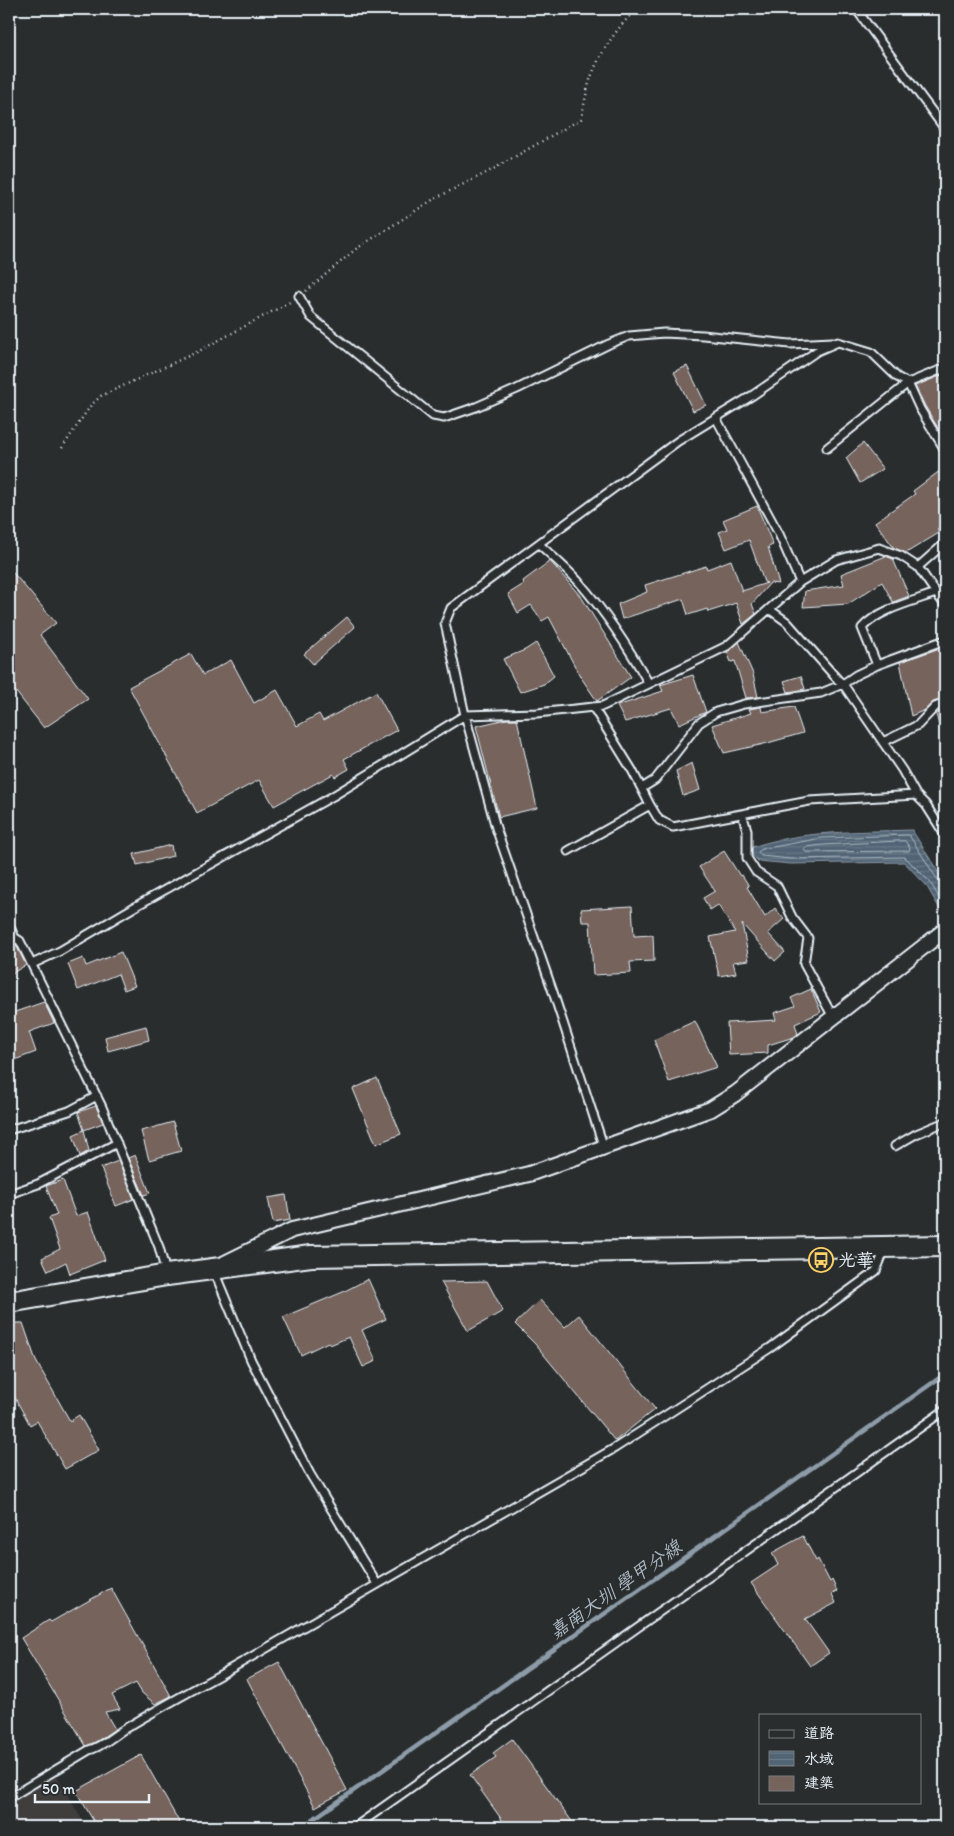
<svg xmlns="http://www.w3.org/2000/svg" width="954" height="1836" viewBox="0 0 954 1836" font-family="Itim,'LXGW WenKai TC',sans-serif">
  <defs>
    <pattern id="water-rules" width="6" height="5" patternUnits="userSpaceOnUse" patternTransform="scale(1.25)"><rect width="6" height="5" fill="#516474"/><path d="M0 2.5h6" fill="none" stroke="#6a7b89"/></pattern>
  </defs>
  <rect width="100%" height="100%" fill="#2a2d2e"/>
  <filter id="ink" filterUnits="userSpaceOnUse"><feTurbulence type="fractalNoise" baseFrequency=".02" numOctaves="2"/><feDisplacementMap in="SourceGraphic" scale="10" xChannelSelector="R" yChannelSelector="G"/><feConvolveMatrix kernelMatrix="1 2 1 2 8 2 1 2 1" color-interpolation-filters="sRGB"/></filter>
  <g filter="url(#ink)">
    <path fill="#403d3c" d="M57 1776 86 1827H9V1804Z"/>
    <path fill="url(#water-rules)" stroke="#8d9ca9" d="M912 830 945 883V918L926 885 904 862 791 864 758 861 747 849C797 830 860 832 912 830Z"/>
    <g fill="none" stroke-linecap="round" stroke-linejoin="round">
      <path stroke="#acb9c3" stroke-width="1" d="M905 841 910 848 909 851 806 852 804 850 806 847 823 845Z
        M945 885 939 882 909 835 822 838 762 849 758 852 761 856 791 859 905 857 930 882 945 908"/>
      <path stroke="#8d9ca9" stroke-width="4.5" d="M302 1827 945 1374"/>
    </g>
    <path fill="#75635c" stroke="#e8f1f8" d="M687 366 706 405 693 411 674 372Z
      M945 374V440L925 406 915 386Z
      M863 443 883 469 860 483 846 458Z
      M945 467V522L937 529 939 533 906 553 894 548 875 522 915 494 913 491Z
      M757 506 773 545 768 547 779 584 770 583 752 604 756 614 747 621 743 624 736 603 708 612 707 609 688 615 683 599 622 619 618 604 647 592 645 585 706 566 707 569 731 560 742 591 767 583 764 582 749 540 726 549 719 532 727 529 723 520Z
      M886 556 893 559 909 596 893 602 882 582 848 604 803 607 805 591 844 585 841 574Z
      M550 561 582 598 631 677 597 701 580 676 549 617 542 621 531 605 518 613 508 594 524 584 523 581Z
      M9 568 56 623 40 635 88 699 44 728 9 683Z
      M347 617 355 627 313 664 304 654Z
      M739 642 753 674 758 697 746 698 735 661 731 662 727 652Z
      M536 643 554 676 544 684 520 692 503 659 525 650Z
      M940 648 945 666V698L933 702 925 710 911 716 900 662Z
      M191 654 203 675 231 660 254 703 277 690 297 726 319 714 323 721 376 692 397 730 344 759 349 769 335 777 333 774 274 806 259 780 197 813 129 687Z
      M693 675 706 712 679 724 671 708 625 722 617 706 663 691 660 685Z
      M801 676 805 689 788 692 784 681Z
      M761 707 762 712 794 707 803 733 764 744 724 753 712 725 751 713 749 709Z
      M945 709V732L941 733 936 714Z
      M506 719H517L537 808 499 817 476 726Z
      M692 763 700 790 683 796 676 771Z
      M171 845 173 856 137 865 134 854Z
      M724 851 740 876 742 875 749 886 747 887 765 917 775 908 784 919 768 933 785 952 775 961 742 924 749 960 733 962 736 973 719 976 710 937 735 932 718 905 710 910 703 898 715 891 699 867Z
      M632 906 634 936 653 935 654 961 630 962 631 973 593 975 590 922H582L581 909Z
      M16 945 26 965 9 975V948Z
      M121 952 135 986 124 990 118 974 78 990 68 964 83 958 86 966Z
      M811 989 821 1012 795 1024 798 1034 794 1037 768 1045V1053L729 1055 727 1023 776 1020 774 1013 795 1006 791 998Z
      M44 1002 54 1023 29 1032 36 1052 9 1062V1014Z
      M695 1021 717 1067 669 1082 654 1040Z
      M146 1026 149 1040 108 1051 105 1037Z
      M377 1078 401 1134 376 1144 353 1089Z
      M96 1106 103 1123 84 1130 78 1112Z
      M173 1122 181 1151 149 1160 141 1131Z
      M84 1130 89 1151 80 1156 73 1135Z
      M135 1155 150 1193 144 1195 128 1158Z
      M118 1161 134 1199 116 1206 101 1168Z
      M63 1180 76 1216 88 1212 105 1260 70 1274 66 1262 48 1271 42 1258 60 1249 49 1218 57 1215 46 1186Z
      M286 1195 290 1220 273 1223 268 1198Z
      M368 1279 386 1319 362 1330 376 1361 363 1367 349 1337 330 1345 328 1342 301 1355 283 1317 343 1292Z
      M487 1281 503 1311 468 1331 441 1282Z
      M540 1300 565 1327 579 1315 655 1409 615 1441 535 1344 515 1324Z
      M9 1323H23L36 1361 70 1421 79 1415 99 1450 65 1469 37 1421 30 1425 9 1387Z
      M803 1536 816 1561 818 1559 830 1582 832 1580 837 1591 832 1594 836 1603 805 1619 829 1653 810 1666 751 1583 778 1565 772 1553Z
      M111 1588 171 1696 155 1704 142 1693 136 1683 112 1695 120 1709 105 1712 115 1729 96 1742 86 1746 21 1638 49 1620 51 1622Z
      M279 1662 347 1790 315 1807 247 1679Z
      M512 1739 576 1827H507L470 1775 496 1757 493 1753Z
      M141 1755 182 1827H97L76 1791Z"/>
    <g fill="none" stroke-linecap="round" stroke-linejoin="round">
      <defs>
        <path id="service" d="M856 9 945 129
          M299 296 311 317 433 416 444 418 476 407 517 389 609 344 629 336 664 333 703 335 790 344 833 342
          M716 418 779 534 800 582
          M827 448 908 383 945 368
          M539 544C552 556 566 568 578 581 606 613 629 648 649 684
          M936 593 945 605
          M769 609 787 622 838 680 843 684 902 770 916 795
          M877 665 862 628C877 610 914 601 936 593L918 567
          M593 707 632 770 650 805 659 820 673 827 809 801 916 795 926 805 945 835
          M883 742 918 725 935 707 945 703
          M642 788 655 780 699 723 716 712 744 704 821 693 843 684 856 675 877 665 945 640
          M742 814 747 830V858L756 872 777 886 792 917 808 938 804 964 833 1017
          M568 851 650 805
          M9 925 15 938
          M9 934 20 941 102 1107 159 1247 166 1273
          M32 964 60 951 136 906 333 796 465 715 537 713 603 706 727 646 800 582 836 560 879 548 901 556 918 567 945 543
          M9 1130 69 1111 97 1096
          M895 1146 916 1134 945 1122
          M604 1148 553 992 496 828 465 715 445 623 451 608 678 441 753 395 817 351 838 342 871 352 897 377 908 383 920 409 945 450
          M9 1194 38 1184 117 1143
          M214 1271 251 1360 310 1474 377 1584
          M9 1798 89 1750C102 1747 114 1735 126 1728 156 1710 187 1693 218 1676L615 1448 770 1348 876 1271 885 1249
          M355 1827 945 1410"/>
        <path id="minor" d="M225 1263 292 1230 529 1174 711 1109 735 1094 945 930"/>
        <path id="secondary" d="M9 1302 167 1275 311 1256 945 1246"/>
      </defs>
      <use href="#service" stroke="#e8f1f8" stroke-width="11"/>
      <use href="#minor" stroke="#e8f1f8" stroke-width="18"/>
      <use href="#secondary" stroke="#e8f1f8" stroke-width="24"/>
      <path stroke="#e8f1f8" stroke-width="2.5" stroke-dasharray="1 4" stroke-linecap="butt" d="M306 291 356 249 434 199 488 172 581 119C584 106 586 93 590 80 599 54 617 27 637 9
        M62 448 91 405 101 396 197 352 290 302"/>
      <use href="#service" stroke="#2a2d2e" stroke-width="7"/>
      <use href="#minor" stroke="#2a2d2e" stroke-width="14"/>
      <use href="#secondary" stroke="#2a2d2e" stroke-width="20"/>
    </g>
  </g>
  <defs>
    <symbol id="bus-ring" viewBox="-11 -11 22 22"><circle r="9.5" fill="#2a2d2e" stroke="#ffd166" stroke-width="1.5"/><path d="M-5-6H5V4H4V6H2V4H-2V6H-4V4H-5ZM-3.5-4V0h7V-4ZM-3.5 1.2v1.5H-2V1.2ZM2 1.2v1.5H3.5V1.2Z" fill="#ffd166"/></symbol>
  </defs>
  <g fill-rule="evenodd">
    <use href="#bus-ring" x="807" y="1246" width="28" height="28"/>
  </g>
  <g text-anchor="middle" stroke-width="4" stroke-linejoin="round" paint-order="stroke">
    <g font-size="18" fill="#e8f1f8" stroke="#2a2d2e" text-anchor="start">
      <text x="838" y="1266">光華</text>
    </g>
    <g font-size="19" font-style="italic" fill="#acb9c3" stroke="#2a2d2e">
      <text transform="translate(615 1589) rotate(-35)" y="7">嘉南大圳 學甲分線</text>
    </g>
  </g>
  <rect width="954" height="1836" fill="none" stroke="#2a2d2e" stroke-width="30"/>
  <rect x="15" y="15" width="924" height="1806" fill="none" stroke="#e8f1f8" stroke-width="2" filter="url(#ink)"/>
  <rect x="759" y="1714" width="162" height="90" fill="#2a2d2e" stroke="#767b7f"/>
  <rect x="769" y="1730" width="25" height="8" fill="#2a2d2e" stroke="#767b7f"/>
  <text x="804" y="1738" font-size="15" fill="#e8f1f8">道路</text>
  <rect x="769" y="1751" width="25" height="15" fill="url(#water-rules)" stroke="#767b7f"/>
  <text x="804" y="1764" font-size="15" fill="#e8f1f8">水域</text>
  <rect x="769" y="1776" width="25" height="15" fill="#75635c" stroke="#767b7f"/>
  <text x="804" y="1788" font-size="15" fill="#e8f1f8">建築</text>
  <path d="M35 1794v8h114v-8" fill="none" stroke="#e8f1f8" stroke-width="2.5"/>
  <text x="42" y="1794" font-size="15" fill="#e8f1f8" stroke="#2a2d2e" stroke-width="4" paint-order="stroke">50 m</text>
</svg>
